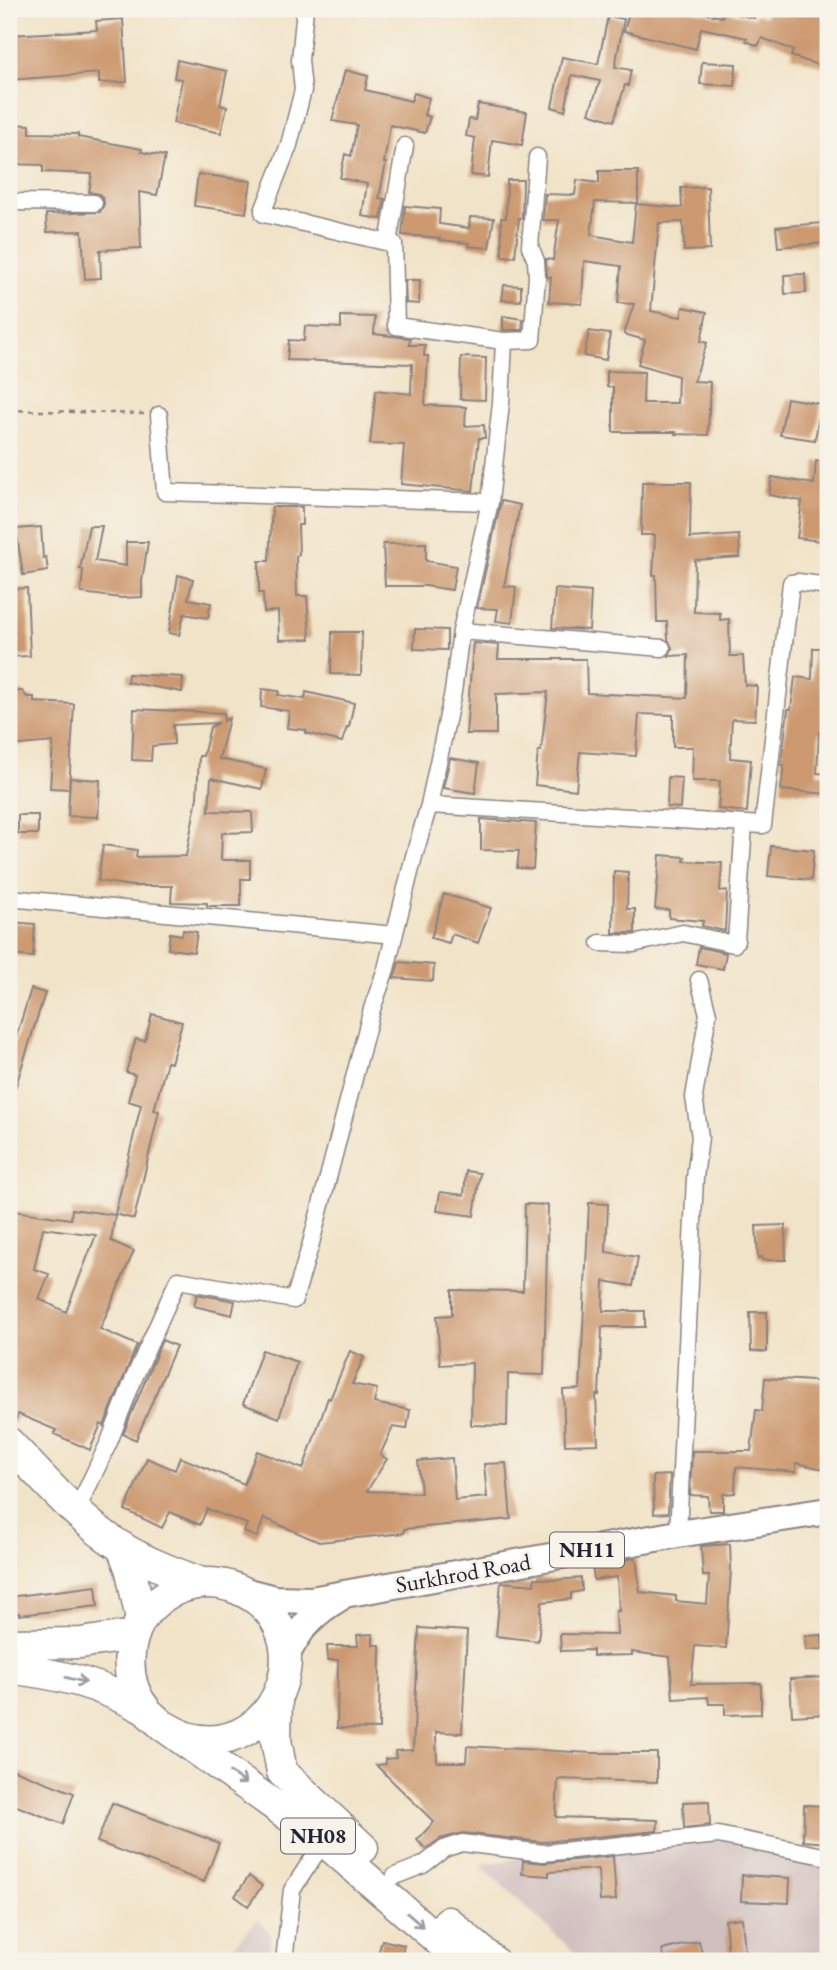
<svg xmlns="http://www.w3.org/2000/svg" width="837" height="1970" viewBox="0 0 837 1970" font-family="'EB Garamond',serif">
  <rect width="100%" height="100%" fill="#f7f3e8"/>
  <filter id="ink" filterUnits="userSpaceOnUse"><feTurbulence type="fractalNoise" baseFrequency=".0143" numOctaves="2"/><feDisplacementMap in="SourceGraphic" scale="14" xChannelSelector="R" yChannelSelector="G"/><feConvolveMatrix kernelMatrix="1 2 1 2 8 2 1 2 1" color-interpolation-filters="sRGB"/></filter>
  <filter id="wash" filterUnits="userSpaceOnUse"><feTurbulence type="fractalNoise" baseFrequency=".00686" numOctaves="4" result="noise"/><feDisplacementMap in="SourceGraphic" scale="28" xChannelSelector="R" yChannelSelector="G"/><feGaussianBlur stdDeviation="1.57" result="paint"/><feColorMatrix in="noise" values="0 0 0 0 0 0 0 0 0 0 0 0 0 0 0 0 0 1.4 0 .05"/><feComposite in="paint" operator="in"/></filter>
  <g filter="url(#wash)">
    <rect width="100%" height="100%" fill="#f1e3c8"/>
    <path fill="#d1bfbf" d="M730 1838 828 1860V1961H584L480 1865 543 1854Z
      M258 1919 271 1935 268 1961H221Z"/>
    <g id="blocks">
      <path fill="#cc9970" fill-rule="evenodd" d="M630 9H687L722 17 723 11 754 18 756 14 765 17 768 9H828V55L824 67 791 56 793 50 762 38 758 46 746 41 747 38 701 28 696 49 624 31Z
        M608 16 624 19 615 67 631 70 628 86 625 85 614 121 589 113 600 81 572 75 565 111 552 107 562 57 598 64Z
        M123 19 127 82 99 83V73L9 80V35L97 30 96 21Z
        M177 60 227 71 220 105 227 107 221 133 173 123 182 79 174 78Z
        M702 62 736 64 735 86 700 84Z
        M345 70 368 76 365 90 411 101 414 93 429 98 424 115 430 117 425 133 390 125 384 163H386L379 198 385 199 381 219 362 216 367 184 340 178 345 154 351 156 357 125 332 121Z
        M478 104 527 112 522 145 492 140 488 177 471 175 475 138 466 136 469 119 475 120Z
        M9 124 30 125V133L78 134V137L142 149 141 152 165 156 157 195 139 192 141 248 100 250 101 278 85 279 82 231 47 232 46 214 100 212 104 204 103 198 99 194 89 192 92 174 43 172V165L9 164Z
        M599 171H638V203L595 202 591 235 632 242 636 204 682 208 681 188 708 187 710 250 684 251 683 222 659 223 651 311 681 317 683 307 707 312 701 341 707 343 694 381 710 382 708 435 675 434 676 432H613V387H607V371L644 372 643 403H677L678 376 638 364 645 340 624 334 634 304 618 303 621 266 584 261 582 304 549 302 551 277H547L546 259 553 260 559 220H543L545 194 575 195 577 180 599 183Z
        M198 174 251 181 246 213 194 206Z
        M507 180H523L522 218H519L515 257 502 256 501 218H506Z
        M405 206 440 209 439 224 469 228 470 217 494 218 489 248 468 246 469 243 439 240 440 238 402 235Z
        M823 223 825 243 778 247 776 227Z
        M805 274 806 293 785 294 784 275Z
        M405 280H420L419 304 406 303Z
        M504 285 521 286V301L502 300Z
        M341 316 375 317 374 334 410 338 409 345H425L424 356H428L425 405 466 407 465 426 484 425 485 438H479L473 491 401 484 404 445 370 444 376 390 411 394 412 364 287 360 289 340 304 341 305 326 341 328Z
        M503 316 523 319 522 330H503Z
        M589 331 610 334 606 360 584 356Z
        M461 357 486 358 485 400 460 399Z
        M787 398 821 404 815 440 780 435Z
        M816 461 828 462V542L797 538 802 501 769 495 772 477 814 484Z
        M642 482H691L690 538 739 535 740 557 695 560 694 612 720 613V620L729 619 730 656H743L745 685 757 686 755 720 732 719 730 758 751 760 747 812 718 809 720 781H692L693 747H673V715L639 714 636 756 580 752 576 790 535 785 538 751H541L548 692 496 694V734H466L473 643 499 645 498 659H586L587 693 687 698 688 655 669 656 672 648 668 639 667 622H657L656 575H653L655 535H641Z
        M501 501 520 505 504 586 516 587 512 623 496 621 498 609 477 608Z
        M272 507H302V525H298L299 555 296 556 297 596H307L310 639 279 640 278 611 264 612 263 593H259V561H269Z
        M89 526H102L95 561 126 566V542H148L142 581V597L121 598 81 593 83 570 80 569Z
        M41 527 43 558 46 557 48 571 23 575 16 529Z
        M426 543V561L456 566 452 590 426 586H385L383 544Z
        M178 575 193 579 188 599 211 603 208 618 184 614 179 635 169 633Z
        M27 588 30 656 9 657V589Z
        M555 589 591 592 589 630 552 628Z
        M415 629 447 630V650L414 649Z
        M332 632H362L361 675 331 674Z
        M813 648H828V708L824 707 823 733 819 732 817 773 828 774V794L781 790 784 765H781L788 709H791L795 677 812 679Z
        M128 674 183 677 182 692 127 682Z
        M262 689 279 691 278 695 305 699 306 692 354 703 349 727H347L342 742 306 733V730L287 728 289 711 261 707Z
        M15 691H22L27 697H34V702L74 704 69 789 50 788 53 742 9 746V694Z
        M134 709 224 713V721L229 718 219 759 266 769 262 789 211 778 209 811 252 812 253 832 222 833 221 860H250V879H241V906H207V903L171 902 172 886H132L98 881 103 845 137 850 136 857 186 856 197 798 199 756H203L210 727 219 723 173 725 174 744 152 746 151 761 132 760Z
        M450 758 479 763 475 793 443 788Z
        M668 777 682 778 680 808 667 807Z
        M70 778 100 780 98 817 68 816Z
        M18 815H38V834H18Z
        M481 819 536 823 533 869 517 868 519 851 481 850Z
        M771 846 814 850 811 880 768 876Z
        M660 855 685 857 684 861 722 863 720 891H727L725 931 702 926 703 921 669 918V910L655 909Z
        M614 871 628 872 627 909H635V933H613Z
        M444 894 491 908 478 943 452 934 449 943 431 938Z
        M9 922 35 924 33 957 9 955Z
        M183 930 197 932 194 952 168 949 170 933 182 935Z
        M699 947 726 953 723 969 696 964Z
        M399 962 434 965 433 981 394 978Z
        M31 989 45 993 12 1098 9 1097V1060Z
        M152 1014 182 1022 171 1063 167 1062 154 1110 159 1111 134 1219 115 1214 141 1105 128 1101 135 1075 126 1072 136 1039 145 1041Z
        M466 1171 480 1173 474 1216 437 1211 440 1192 464 1195Z
        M589 1203 608 1204 606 1252 638 1257 633 1286 604 1281 603 1311H645V1327H602L599 1395H596L598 1444 565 1445 563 1390 580 1389Z
        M525 1204 548 1205 544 1375 508 1374 507 1426 471 1425 472 1363 440 1365 437 1316 452 1315V1290L523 1291Z
        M72 1209 115 1215 111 1241 134 1251 100 1329 137 1345 104 1426 101 1424 90 1450 54 1434 56 1430 18 1414 13 1426H9V1240L14 1211 71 1219ZM43 1228 96 1235 66 1312 39 1299 49 1274 34 1269Z
        M785 1225 786 1260H762V1257L758 1258 756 1226Z
        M197 1294 235 1301 232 1315 194 1306Z
        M750 1312H767V1352L751 1351Z
        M162 1340 176 1346 136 1440 123 1434Z
        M262 1350 297 1362 279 1418 243 1404Z
        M350 1351 364 1357 352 1384 377 1389 374 1403 410 1410 407 1429 393 1427 380 1455 387 1459 367 1491 421 1493 418 1461 452 1458 455 1500 487 1497 484 1464 506 1463 511 1519 404 1529V1533L319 1542 264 1518 257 1537 244 1532 247 1524 207 1509 200 1525 170 1512 162 1528 125 1510 147 1458 175 1470 180 1457 244 1484 257 1451 303 1469 328 1398 330 1399Z
        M765 1378 828 1382V1470L796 1463V1472L736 1467 735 1493 723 1494V1511H709L708 1496 690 1495 692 1451H751L756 1410 762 1411Z
        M670 1475 668 1513 654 1514 653 1476Z
        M730 1544 731 1569 726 1648 695 1646 691 1684 761 1683V1714L725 1715V1704H709L708 1697 673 1699 670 1657 632 1652V1655L593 1656V1650L561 1651 560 1634 617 1635 616 1611H619L617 1577 594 1580 592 1565 636 1558 640 1592 676 1596V1601L707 1604 709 1576H703L701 1546Z
        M535 1578 555 1580 581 1578 582 1591 571 1593V1599L542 1602 538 1641 496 1636 501 1582 534 1585Z
        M96 1586 98 1606 19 1615V1613L9 1614V1597Z
        M419 1628 467 1631 462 1733 436 1732 437 1762H466L467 1746 591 1753H657V1782L558 1779 556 1817 658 1820 657 1831 543 1842 463 1833 440 1839 426 1849 417 1840 434 1822 376 1765 386 1764 385 1759 396 1758 395 1751 413 1750Z
        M373 1634V1645H380L379 1729 337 1728 338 1660H328L327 1646H358L357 1635Z
        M822 1635 823 1649 806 1650 805 1636Z
        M828 1677V1714L792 1716 790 1679Z
        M9 1768 74 1793 63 1824 9 1803Z
        M709 1801 710 1825 684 1828 683 1802Z
        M112 1803 219 1843 204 1882 97 1842Z
        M804 1805 828 1806V1843L803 1841Z
        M613 1856 616 1900 600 1901 598 1869 549 1872V1876L522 1874 523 1861 544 1863Z
        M742 1875 790 1878 789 1903 741 1901Z
        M249 1876 262 1886 248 1906 235 1896Z
        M742 1918 745 1953 728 1954 725 1920Z
        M382 1940 404 1945 400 1961H376Z
        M699 1941 704 1961H665L662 1950Z"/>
    </g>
  </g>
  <g filter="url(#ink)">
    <use href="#blocks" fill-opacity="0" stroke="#8a8282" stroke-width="2"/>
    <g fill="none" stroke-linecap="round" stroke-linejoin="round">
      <defs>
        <path id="street" d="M305 9 300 60 303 90 289 145 263 211 264 214 394 244 396 326 504 341 532 340 537 277 536 261 530 246 537 157
          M9 202 94 203
          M388 243 405 146
          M159 415 165 492 490 502
          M461 631 662 648
          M429 805 763 825 791 583 798 582 828 586
          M9 898 394 935
          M600 943 633 944 683 933 734 944 736 941 744 824
          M76 1512 109 1442 134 1378 178 1280 294 1300 310 1247 372 1009 386 969 414 856 429 805 453 692 461 631 490 502 501 403 504 341
          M678 1534 695 1178 700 1137 694 1097 708 1014 699 980
          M395 1876 423 1865 444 1849 462 1843 543 1853 718 1835 828 1857
          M284 1961 292 1890 324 1841"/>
        <path id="primary" d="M244 1591 275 1599 311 1600 678 1534 828 1511
          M286 1656C300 1628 312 1614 339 1598"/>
        <path id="highway" d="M9 1443C44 1479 79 1521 123 1548 148 1563 175 1573 202 1583
          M122 1547 131 1571 141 1620
          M9 1644 81 1643 134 1635
          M9 1668C63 1675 98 1683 146 1710
          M277 1700 276 1740 282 1772 363 1848
          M162 1725C170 1729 178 1734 186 1737 281 1764 332 1619 229 1586 205 1579 178 1585 159 1600 125 1626 120 1678 146 1710 151 1716 157 1720 162 1725L324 1841 462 1961
          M448 1922 493 1961"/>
      </defs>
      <use href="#street" stroke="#8a8282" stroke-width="19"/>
      <use href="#primary" stroke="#8a8282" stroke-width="30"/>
      <use href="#highway" stroke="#8a8282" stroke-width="33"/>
      <path stroke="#8a8282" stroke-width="2.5" stroke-dasharray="5 5" stroke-linecap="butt" d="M9 410 145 414"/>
      <use href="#street" stroke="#fff" stroke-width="16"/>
      <use href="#primary" stroke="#fff" stroke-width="26"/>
      <use href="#highway" stroke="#fff" stroke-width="30"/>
    </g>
    <defs><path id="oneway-shaft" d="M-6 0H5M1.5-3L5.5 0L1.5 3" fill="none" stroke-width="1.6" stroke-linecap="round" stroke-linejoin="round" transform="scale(1.75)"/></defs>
    <g stroke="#9c9ca7">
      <use href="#oneway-shaft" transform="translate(76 1680) rotate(14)"/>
      <use href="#oneway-shaft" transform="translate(238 1778) rotate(35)"/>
      <use href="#oneway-shaft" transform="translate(415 1920) rotate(41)"/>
    </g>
  </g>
  <g text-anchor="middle" stroke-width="6" stroke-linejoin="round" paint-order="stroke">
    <g fill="#f7f3e8" stroke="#62616f" stroke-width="2">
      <rect x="550" y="1532.5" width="74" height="35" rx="5"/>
      <rect x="281" y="1818.5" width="74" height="35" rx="5"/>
    </g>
    <g font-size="21" font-weight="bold" fill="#22223b">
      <text x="587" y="1557">NH11</text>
      <text x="318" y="1843">NH08</text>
    </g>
    <g font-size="23" fill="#22223b" stroke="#f7f3e8">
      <text transform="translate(463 1573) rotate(-10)" y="8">Surkhrod Road</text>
    </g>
  </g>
  <rect width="837" height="1970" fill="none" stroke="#f7f3e8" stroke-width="35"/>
</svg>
